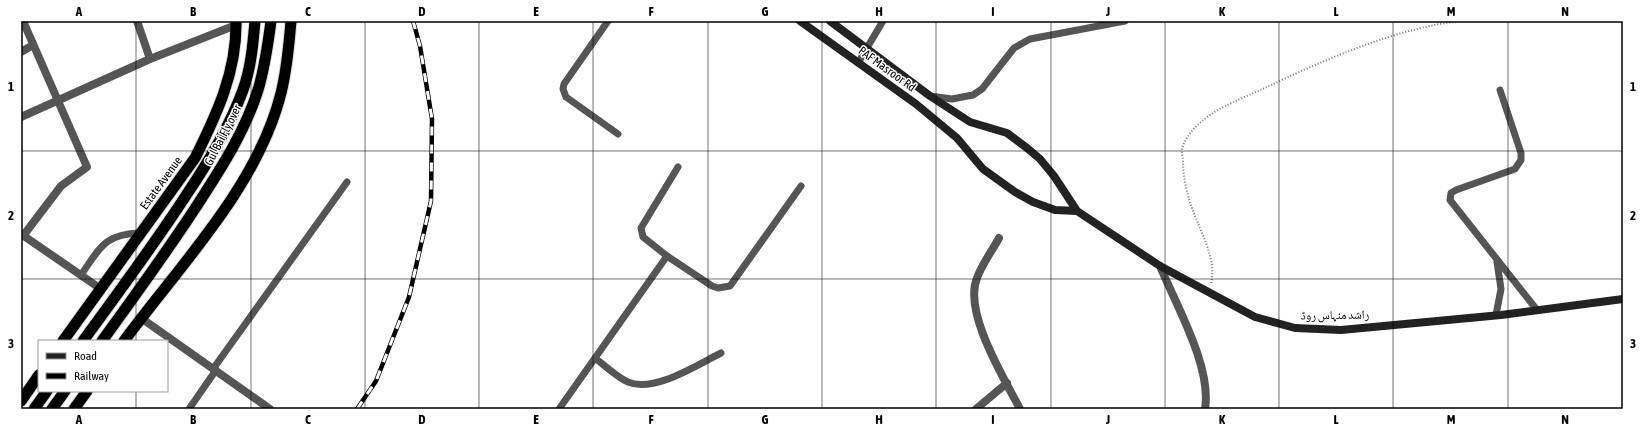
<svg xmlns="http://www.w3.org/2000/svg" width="1644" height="430" viewBox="0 0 1644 430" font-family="'Asap Condensed','Noto Naskh Arabic',sans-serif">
  <rect width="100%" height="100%" fill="#fff"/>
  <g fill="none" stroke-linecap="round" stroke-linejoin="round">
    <defs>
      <path id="trunk" d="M63 341 195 158C217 114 237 71 236 21
        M83 341C118 293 153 246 185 197 208 163 229 128 243 90 251 68 253 44 255 21
        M102 341C134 297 166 253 196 207 220 170 245 132 258 90 265 67 268 44 271 21
        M124 341C180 265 258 186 281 93 287 70 289 45 291 21
        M21 401 39 375
        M34 409 47 391
        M52 409 65 391
        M74 409 87 391"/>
    </defs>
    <use href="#trunk" stroke="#dbdbdb" stroke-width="13"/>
    <path stroke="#777" stroke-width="2" stroke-dasharray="1 2" stroke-linecap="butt" d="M1211 283C1218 259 1197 226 1190 202 1186 189 1183 175 1183 161 1183 157 1181 152 1182 149 1186 133 1203 119 1216 111 1232 102 1249 95 1265 88 1321 61 1401 26 1463 21"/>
    <path stroke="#555" stroke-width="7" d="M608 21 564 84 563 89 566 97 618 134
      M858 63 883 21
      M1500 90 1521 153V160L1515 169 1456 190 1451 193 1450 200 1537 310
      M930 96 952 99 973 95 982 89 1014 48 1030 39 1125 21
      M678 167 641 228 643 237 667 256 712 286 718 288 730 286 801 186
      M81 275C100 248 104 234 140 233
      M1496 315 1501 289 1497 262
      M595 358C604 365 618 378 628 382 654 393 697 365 721 353
      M213 369 347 182
      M189 409 216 370
      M559 409 667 256"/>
    <path stroke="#555" stroke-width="8" d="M23 21 87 167 61 186 23 236
      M137 21 150 59
      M21 52 33 45
      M21 117 150 59 236 25
      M21 234 101 289
      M999 238C992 251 982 264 977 278 963 312 1004 378 1020 409
      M1160 266C1176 305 1212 367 1205 409
      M141 318 270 409
      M976 409 1007 383"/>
    <path stroke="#222" stroke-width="8" d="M800 21 916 104 957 138 983 169 1015 192 1033 202 1055 210 1077 211
      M830 21 930 96 970 122 1007 133 1027 148 1040 159 1054 176 1077 211 1160 266 1255 317 1295 328 1341 330 1501 315 1623 299"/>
    <use href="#trunk" stroke="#000" stroke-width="11"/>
    <defs>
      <path id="rail" d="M357 409 376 381 409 297 431 201 432 119 420 46 413 21"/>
    </defs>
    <use href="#rail" stroke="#000" stroke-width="4.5"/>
    <use href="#rail" stroke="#fff" stroke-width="3" stroke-dasharray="9" stroke-linecap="butt"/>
  </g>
  <path fill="none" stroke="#000" stroke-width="1" stroke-opacity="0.55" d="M136 21V341M251 21V409M365 21V409M479 21V409M593 21V409M708 21V409M822 21V409M936 21V409M1051 21V409M1165 21V409M1279 21V409M1393 21V409M1508 21V409M21 151H1623M21 279H1623M136 391V409"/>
  <g text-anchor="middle" stroke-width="3" stroke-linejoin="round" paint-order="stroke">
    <g font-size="12" fill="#000" stroke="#fff">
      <text transform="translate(887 69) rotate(36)" y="4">PAF Masroor Rd</text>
      <text transform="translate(223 135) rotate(-63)" y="4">Gul Bai Fly over</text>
      <text transform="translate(161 183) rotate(-54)" y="4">Estate Avenue</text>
      <text transform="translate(1335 315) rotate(-1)" y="4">راشد منہاس روڈ</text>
    </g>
  </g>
  <rect width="1644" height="430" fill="none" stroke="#ffffff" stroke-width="44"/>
  <rect x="38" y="340" width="130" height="52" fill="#ffffff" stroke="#999999"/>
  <rect x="46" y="353" width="20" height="6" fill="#222222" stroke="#999999"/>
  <text x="74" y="360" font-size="12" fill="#000000">Road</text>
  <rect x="46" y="373" width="20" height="6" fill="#000000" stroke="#999999"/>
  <text x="74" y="380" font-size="12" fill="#000000">Railway</text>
  <rect x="22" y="22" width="1600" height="386" fill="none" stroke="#000" stroke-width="1.5"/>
  <g font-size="13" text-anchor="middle" font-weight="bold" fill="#000">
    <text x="79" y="16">A</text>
    <text x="193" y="16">B</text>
    <text x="308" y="16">C</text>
    <text x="422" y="16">D</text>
    <text x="536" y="16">E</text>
    <text x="651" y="16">F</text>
    <text x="765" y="16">G</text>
    <text x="879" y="16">H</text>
    <text x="993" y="16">I</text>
    <text x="1108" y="16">J</text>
    <text x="1222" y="16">K</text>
    <text x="1336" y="16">L</text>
    <text x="1451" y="16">M</text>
    <text x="1565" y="16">N</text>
    <text x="11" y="91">1</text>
    <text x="1633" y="91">1</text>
    <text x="11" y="220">2</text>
    <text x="1633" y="220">2</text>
    <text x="11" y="348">3</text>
    <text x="1633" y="348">3</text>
    <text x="79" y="424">A</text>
    <text x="193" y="424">B</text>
    <text x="308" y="424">C</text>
    <text x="422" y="424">D</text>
    <text x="536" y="424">E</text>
    <text x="651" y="424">F</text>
    <text x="765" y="424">G</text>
    <text x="879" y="424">H</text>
    <text x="993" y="424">I</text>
    <text x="1108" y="424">J</text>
    <text x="1222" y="424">K</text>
    <text x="1336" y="424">L</text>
    <text x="1451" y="424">M</text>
    <text x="1565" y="424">N</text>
  </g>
</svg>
